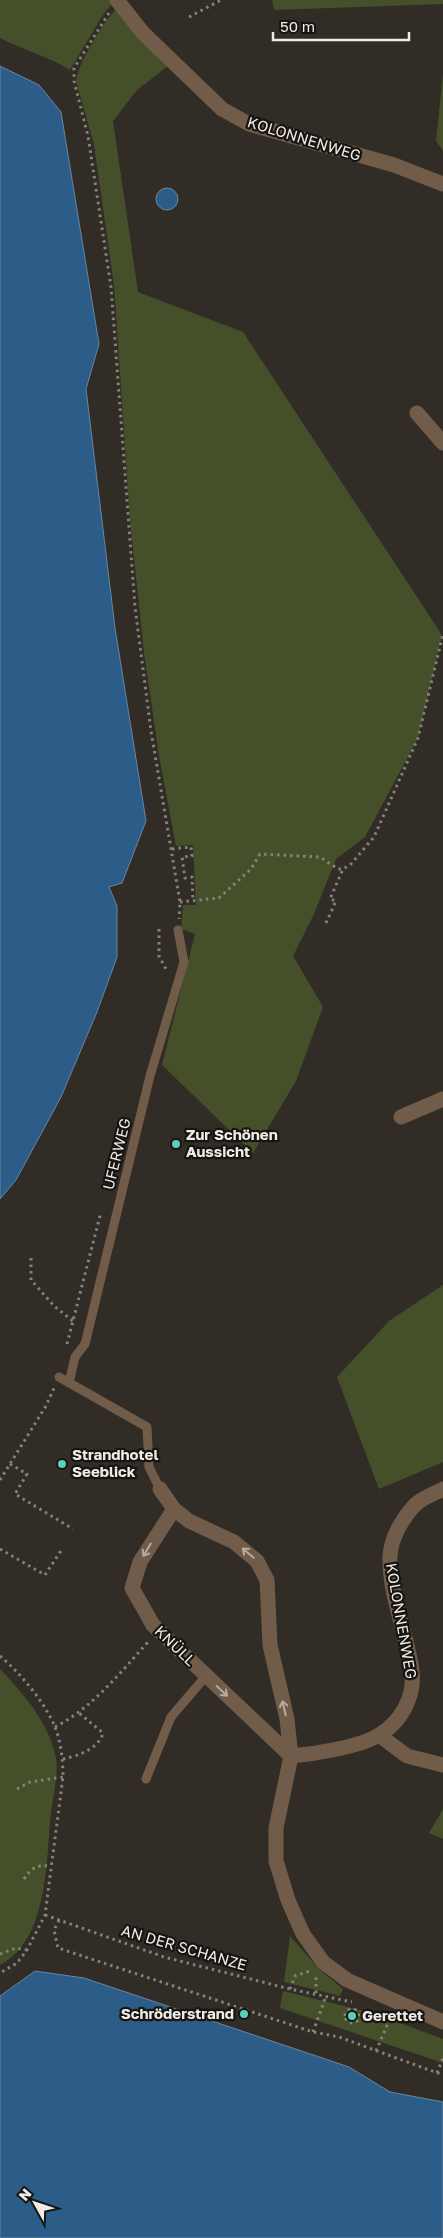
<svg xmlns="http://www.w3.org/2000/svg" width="443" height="2238" viewBox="0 0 443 2238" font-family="'Golos Text',sans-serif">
  <rect width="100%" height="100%" fill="#312c25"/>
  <path fill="#45502a" d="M0 0H112V3L101 18 70 70C48 56 23 50 0 38Z
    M272 0H443V4L274 10Z
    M117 8 168 66 137 90 113 121 138 292 243 332 442 635 418 738 365 837 336 859 314 914 293 956 323 1007 296 1081 253 1153 162 1065 195 934 181 929 183 905H196L193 845 176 846 159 756 144 653 130 520 114 285 94 145 76 81C78 63 104 21 117 8Z
    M443 74V151L436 141Z
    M443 1285V1462L379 1489 337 1377 389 1321Z
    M0 1669C24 1694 49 1723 56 1758 59 1772 53 1797 51 1812 46 1859 49 1940 0 1965Z
    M443 1809V1839L429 1833Z
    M290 1936 319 1969 343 1989 340 1996 284 1982Z
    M283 1991 376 2014 443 2039V2063L280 2008Z"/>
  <path fill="#2c5c88" stroke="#6687a4" d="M0 66 39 85 61 112 99 344 86 389 115 628 146 821 122 883 109 887 117 906V957L97 1012 61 1097 16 1180 0 1199Z
    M156 199a11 11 0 1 1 22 0a11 11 0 1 1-22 0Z
    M35 1971 84 1978 349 2067 390 2092 443 2102V2238H0V1996Z"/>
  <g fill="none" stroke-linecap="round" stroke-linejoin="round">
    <path stroke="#85817b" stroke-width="3" stroke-dasharray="2.5 4" stroke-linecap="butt" d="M109 13 74 68V81L88 136 111 287 135 607 151 731 180 902 179 919
      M189 17 221 0
      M172 849 191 847 192 856 182 857 185 878 192 877 193 901
      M180 902 219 898 251 869 260 854 320 857 338 869H343L351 864 374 837 418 738 443 634
      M326 923 336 901 330 899 343 869
      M159 929V956L167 971
      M31 1258V1280L54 1306 73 1321
      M67 1344 101 1212
      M10 1464 27 1474 15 1494 73 1529
      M0 1480 46 1406 54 1388
      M0 1549 45 1575 62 1549
      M0 1656C21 1674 44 1701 55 1727 61 1742 63 1761 63 1777L45 1915 27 1950 17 1963 0 1973
      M55 1727C93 1707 119 1674 148 1642
      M63 1759C77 1756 99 1749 103 1733L79 1713
      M17 1789 30 1782 63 1777
      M24 1879C32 1867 37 1865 51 1866
      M45 1915 164 1957 290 1989 352 2002
      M59 1920 54 1930 58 1948 313 2032 339 2037 443 2075
      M0 1954 16 1948 27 1950
      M290 1989 295 1976 310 1971
      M316 1993V1977
      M345 2016a7 7 0 1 1 14 0a7 7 0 1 1-14 0Z
      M313 2032 326 1996
      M376 2051 391 2016
      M437 2073 443 2058"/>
    <path stroke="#705c48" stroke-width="9" d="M59 1377 147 1427 149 1467 160 1489
      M69 1383 75 1357 85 1344 150 1076 184 962 178 930
      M146 1779 171 1717 206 1676"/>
    <path stroke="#705c48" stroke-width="15" d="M117 0 143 33 222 109 249 124 394 165 443 184
      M417 413 443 443
      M401 1117 443 1099
      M160 1489 174 1509 189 1521 234 1542 257 1561 267 1580 270 1645 287 1719 291 1756 276 1828V1861L288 1900 303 1934 323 1962 347 1980 443 2022
      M174 1509 140 1562 132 1588 153 1625 291 1756
      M379 1735 407 1756 443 1765
      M291 1756C314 1754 360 1747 379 1735 401 1722 415 1697 412 1671 407 1633 389 1596 390 1556 391 1538 402 1519 414 1506 421 1498 434 1494 443 1489"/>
  </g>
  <defs><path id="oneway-shaft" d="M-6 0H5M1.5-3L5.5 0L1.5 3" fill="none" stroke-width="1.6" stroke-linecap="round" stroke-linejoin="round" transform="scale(1.25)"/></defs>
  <g stroke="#b6ab9f">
    <use href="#oneway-shaft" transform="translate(147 1550) rotate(121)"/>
    <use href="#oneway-shaft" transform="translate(248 1553) rotate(-140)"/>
    <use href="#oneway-shaft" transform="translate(222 1691) rotate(43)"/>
    <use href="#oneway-shaft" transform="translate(284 1708) rotate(-103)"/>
  </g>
  <g fill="#5ccebb" stroke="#171511" stroke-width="2">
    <circle cx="176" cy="1144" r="5"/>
    <circle cx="62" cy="1464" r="5"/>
    <circle cx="244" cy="2014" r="5"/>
    <circle cx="352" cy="2016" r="5"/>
  </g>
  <g text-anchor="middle" stroke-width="4.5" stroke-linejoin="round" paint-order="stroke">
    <g font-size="15" fill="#efebe6" stroke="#171511">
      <text transform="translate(304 139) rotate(17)" y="5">KOLONNENWEG</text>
      <text transform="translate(117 1154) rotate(-76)" y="5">UFERWEG</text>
      <text transform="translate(401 1621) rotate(80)" y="5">KOLONNENWEG</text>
      <text transform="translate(175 1646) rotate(44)" y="5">KNÜLL</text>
      <text transform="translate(184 1948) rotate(16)" y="5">AN DER SCHANZE</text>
    </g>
    <g font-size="15" font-weight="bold" fill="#efebe6" stroke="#171511" text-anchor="start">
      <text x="186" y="1140">Zur Schönen<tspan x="186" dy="17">Aussicht</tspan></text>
      <text x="72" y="1460">Strandhotel<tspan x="72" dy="17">Seeblick</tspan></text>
      <text x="234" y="2019" text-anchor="end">Schröderstrand</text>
      <text x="362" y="2021">Gerettet</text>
    </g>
  </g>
  <g transform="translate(35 2203) rotate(310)" stroke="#171511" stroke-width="4" paint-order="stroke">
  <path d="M0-4L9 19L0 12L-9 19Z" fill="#efebe6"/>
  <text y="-8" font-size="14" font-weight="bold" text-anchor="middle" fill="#efebe6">N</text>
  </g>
  <path d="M273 32v8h136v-8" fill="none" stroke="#efebe6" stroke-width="2.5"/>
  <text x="280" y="32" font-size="15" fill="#efebe6" stroke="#171511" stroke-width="4" paint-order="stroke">50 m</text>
</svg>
